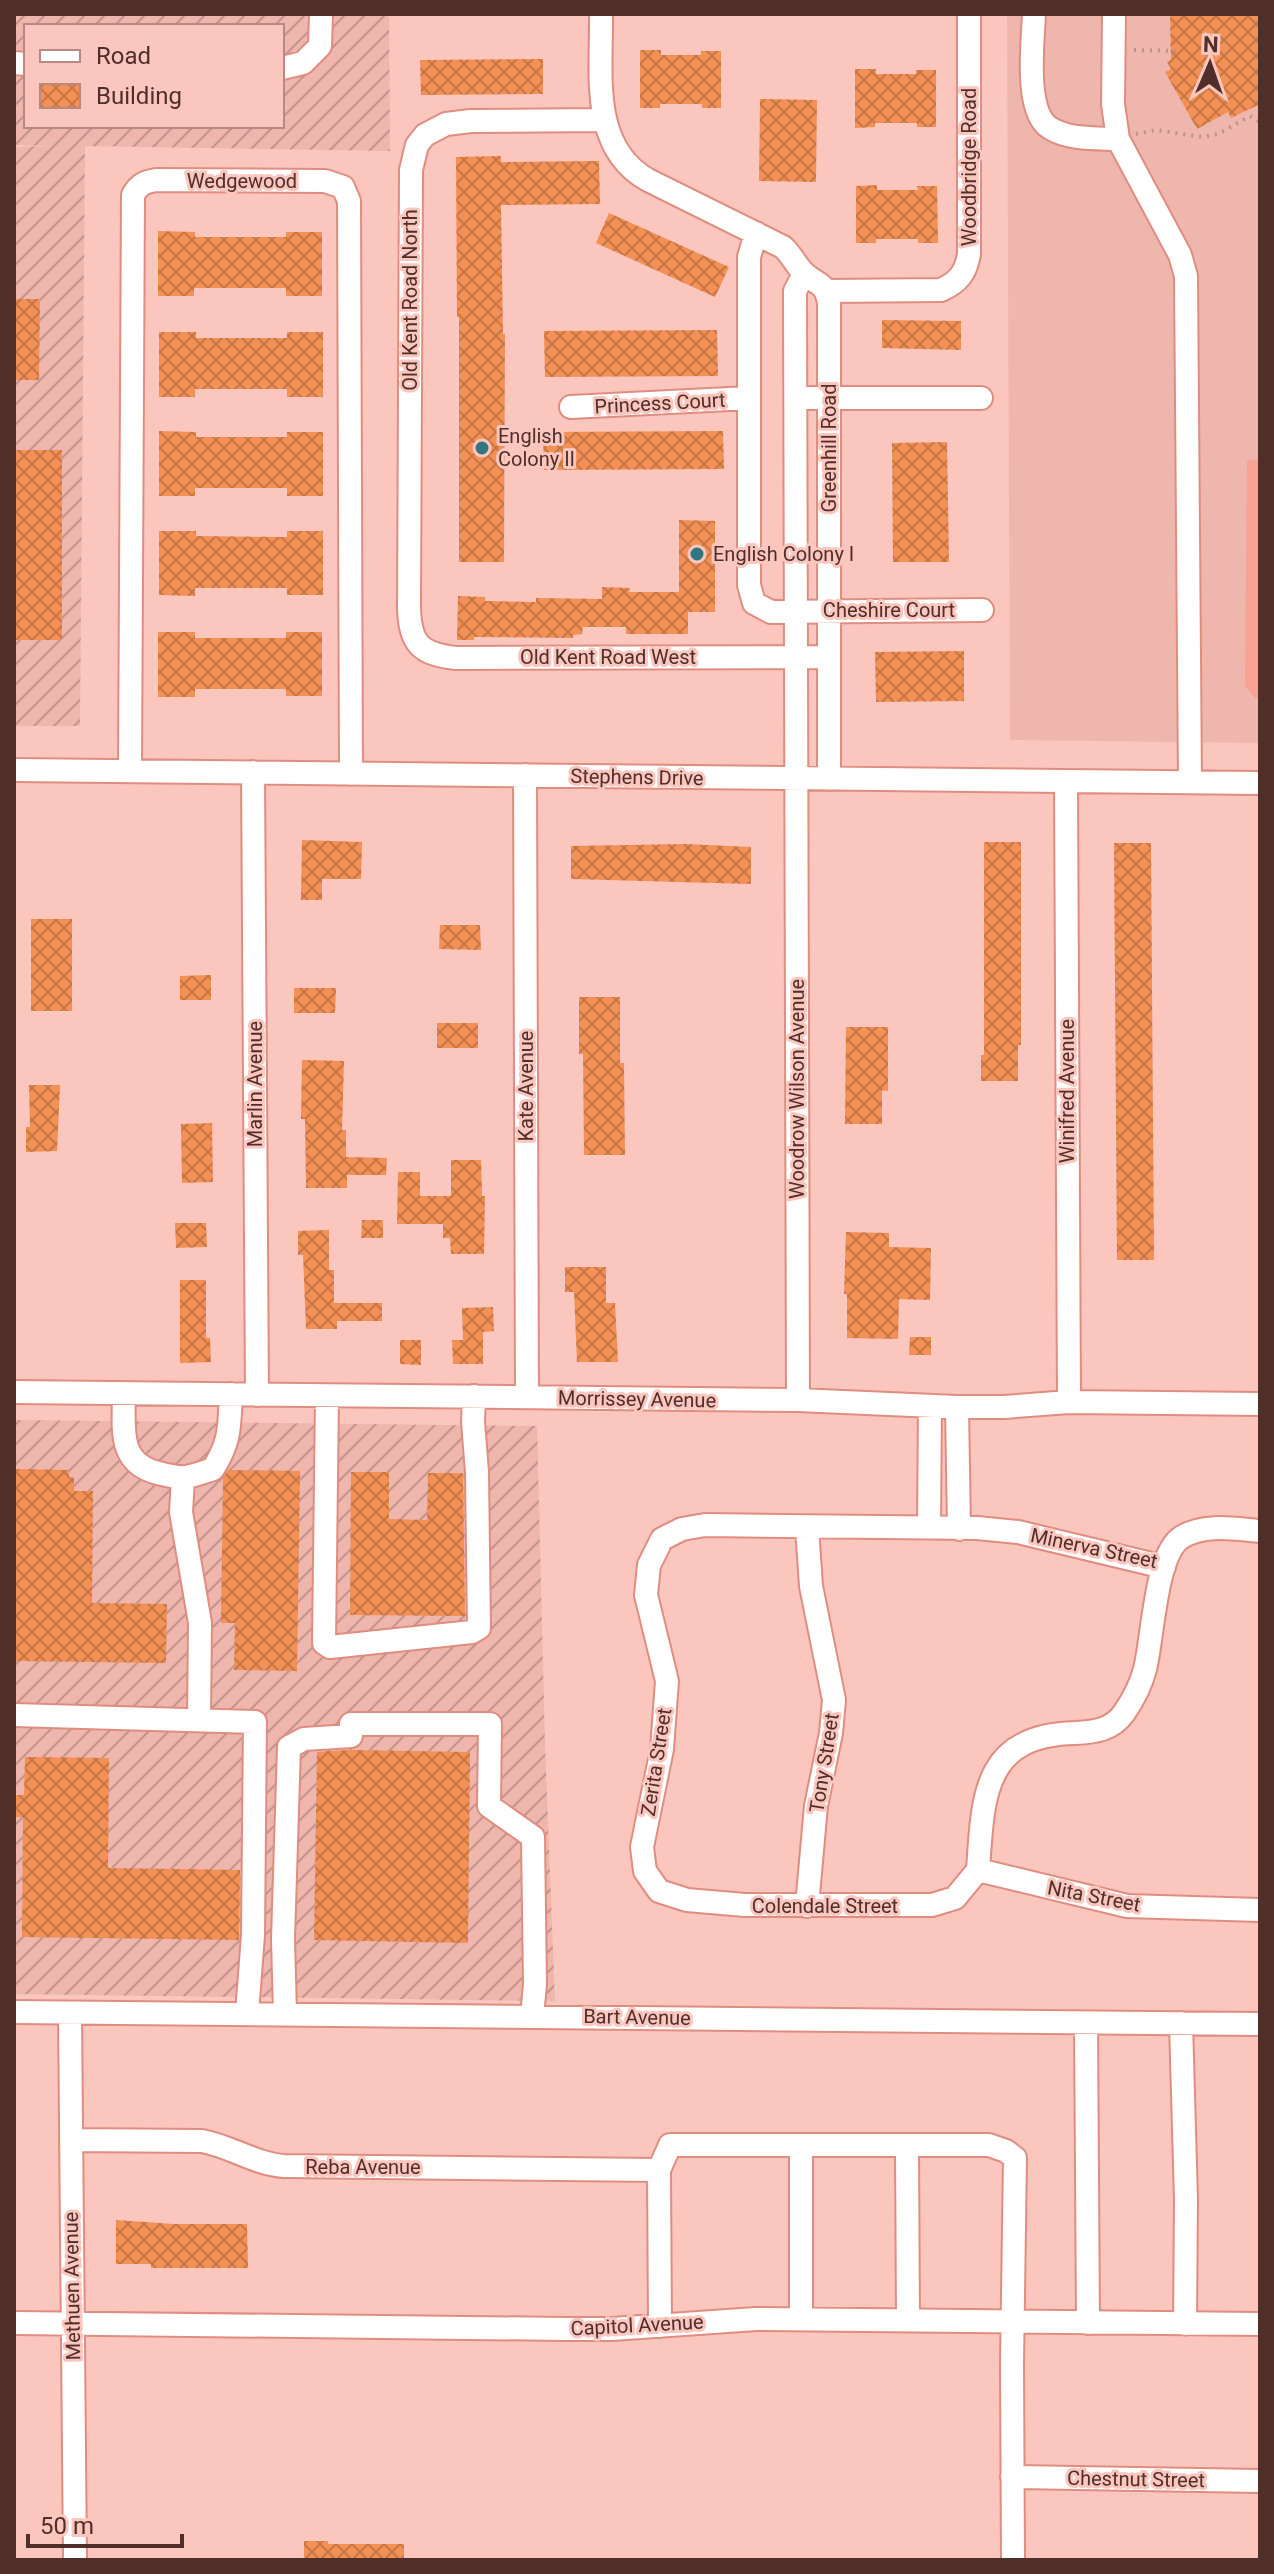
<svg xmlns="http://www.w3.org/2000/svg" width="1274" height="2574" viewBox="0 0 1274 2574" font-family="Roboto,sans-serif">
  <defs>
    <pattern id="industrial-furrows" width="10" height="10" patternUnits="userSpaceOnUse" patternTransform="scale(2)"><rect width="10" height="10" fill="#eeb6ad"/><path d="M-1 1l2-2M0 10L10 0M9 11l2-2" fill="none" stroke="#c3948d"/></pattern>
    <pattern id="building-cross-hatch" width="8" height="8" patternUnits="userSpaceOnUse" patternTransform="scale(2)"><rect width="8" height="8" fill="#f39055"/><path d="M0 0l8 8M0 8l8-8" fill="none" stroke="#c77646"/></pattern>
  </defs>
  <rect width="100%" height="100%" fill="#fbc6bd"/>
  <path fill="#eeb6ad" d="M1007 14H1260V743L1010 740Z"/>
  <path fill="url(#industrial-furrows)" fill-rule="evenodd" d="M14 14H389L390 151 85 146 80 726H14V147L56 146 14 145ZM26 26H282V126H26Z
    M14 1420 537 1426 545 1746 555 2001 14 1994Z"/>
  <path fill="#f7a295" d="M1247 460H1260V697L1255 698 1245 686Z"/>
  <path fill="url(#building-cross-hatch)" d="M1170 14H1260V104L1231 118 1228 112 1197 129 1165 72 1171 69 1167 62 1171 60Z
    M640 50H661V55H701V51H721V108H702V104H660V108H640Z
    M543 59V94L421 95 420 60Z
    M855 69H876V74H916V70H936V127H917V123H875V127L855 128Z
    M760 99 817 100 816 182 759 181Z
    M501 156V162L599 161 600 204 501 205 503 334H505L504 562H459V317H457L456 157Z
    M877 185V190H918L917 186H937L938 243H918V239H876V243H856V186Z
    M609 213 729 267 715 297 596 243Z
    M158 231 195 232V237H286V232H322V296H286V288H194V296H158Z
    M14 299H40L39 380H14Z
    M882 320 961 321V350L882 348Z
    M717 330 718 376 545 377 544 331Z
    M159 332H196V338H287V332H323V397H287V389H195V397H159Z
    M159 431 196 432V437H287V432H323V496H287V488H195V496H159Z
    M723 431 724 469 544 470 543 432Z
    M947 442 949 562H893L892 443Z
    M14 450H62V640H14Z
    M679 520 715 521V612H688V634H626V627H583L582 634 573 635V638L474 637V640H457L458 596 485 597V601L536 602V598L602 599V587L630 588 629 592H679Z
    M159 531H196V536L287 537V531H323V595H287V588H195V596L159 595Z
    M158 632H195V638H286V632H322V696H286V689H195V697H158Z
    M964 651V701L876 702 875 652Z
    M302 840 362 842 361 879H322V900H301Z
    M984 842H1021V1045H1018V1081H981V1055H984Z
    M1114 843H1151L1154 1260H1117Z
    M686 844 751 847V884L571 879V846Z
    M31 919H72V1011H31Z
    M440 925H480L481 950 439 949Z
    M211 975V1000H180V976Z
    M294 988H336L335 1013H294Z
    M579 997H620V1063H624L625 1155H584L583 1054H579Z
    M437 1023H478V1048H437Z
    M846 1027H888V1091L882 1090V1124H845Z
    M302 1060 344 1061 342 1130H346V1157L387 1158 386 1175H347V1188H306L305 1119H301Z
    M29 1085H60L57 1151 26 1152V1127H30Z
    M212 1123 213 1182 182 1183 181 1124Z
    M451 1160H481L482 1196H485L484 1254H451L450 1238H443V1224H397L398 1172H420V1196H451Z
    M362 1220H383V1238H361Z
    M175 1223H206L207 1247 176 1248Z
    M329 1230V1270H334V1303H382V1321H337V1329H306L303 1255H298V1231Z
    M846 1232 889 1233V1247L931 1248 930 1300 899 1299 898 1339 847 1338V1294H844Z
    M565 1267H606V1303H615L618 1362H577L574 1292H565Z
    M180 1280H206V1338H210L211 1362 180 1363Z
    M493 1307 494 1331 483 1332V1364H453L452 1340H463L462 1308Z
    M910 1337H931V1355H909Z
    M400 1340H421V1365L400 1364Z
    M16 1469 69 1470V1477L74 1478V1491H93L92 1603 167 1604 166 1663 14 1661Z
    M228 1470 300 1471 297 1671 234 1670 235 1623H221L223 1478Z
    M351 1472H389V1519L427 1520 428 1473H463L465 1616 350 1615Z
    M349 1750 470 1752 468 1943 314 1940 317 1752Z
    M25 1757 109 1758 108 1868 240 1870 239 1940 22 1937 23 1817H14V1795H24Z
    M116 2220 174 2224H247L248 2268H151V2264H116Z
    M304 2541H328V2544H404V2560H304Z"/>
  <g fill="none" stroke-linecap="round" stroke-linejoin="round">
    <defs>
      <path id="minor" d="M601 14C602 72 589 147 648 180L783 247C792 255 796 266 805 274 818 286 825 281 829 303V779
        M1034 14C1033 42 1024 112 1050 128 1069 140 1097 138 1118 139
        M1114 14 1113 104 1118 139 1180 255 1186 276 1190 782
        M14 63 26 64
        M282 68 303 63 320 46 321 14
        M604 120 471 121 446 124 425 135 417 145 411 170 409 607C410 644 420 654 456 658L829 657
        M756 233 749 257V585L754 603 771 612 982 610
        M827 291 941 290C959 282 966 272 969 254V14
        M796 398H981
        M571 407 749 398
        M14 770 1260 783
        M130 771 133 195C139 184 145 182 156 180L325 181 343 187 349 201 351 774
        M253 772 257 1395
        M525 775 527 1397
        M1066 781 1069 1402
        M14 1392 798 1400 957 1407H1004L1069 1402 1260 1404
        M124 1393C124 1428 117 1463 158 1473 186 1480 186 1478 213 1469 231 1440 229 1428 231 1394
        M327 1396 324 1643 330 1647 472 1632 479 1628 477 1472 473 1422 474 1396
        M798 1400 795 291 804 274
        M957 1407 959 1529
        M183 1479 181 1512 200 1623 199 1720
        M807 1527 811 1586 834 1700 831 1733 816 1806 807 1906
        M929 1527 930 1406
        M14 1715 255 1722 253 1935 247 2013
        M978 1870 955 1898 932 1905H745L687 1900 659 1891 645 1871 642 1847 662 1749 667 1681 646 1595 649 1565 662 1539 682 1529 705 1525 977 1528 1018 1532 1164 1567
        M978 1870C983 1796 983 1735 1075 1733 1095 1732 1112 1730 1124 1713 1133 1700 1141 1685 1145 1669 1153 1639 1155 1553 1182 1537 1205 1523 1235 1529 1260 1531
        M978 1870 1127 1906 1260 1910
        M14 2012 1260 2024
        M70 2013 75 2560
        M285 2013 283 1939 289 1747 304 1739 351 1736V1724H490L489 1806 533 1837 535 1985 532 2016
        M1086 2023 1088 2323
        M1181 2023 1186 2200 1185 2324
        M71 2140 202 2141C230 2146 255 2164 284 2166L659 2170
        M907 2146 908 2320
        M801 2319V2145
        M14 2323 567 2329H612L756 2319 1260 2324
        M660 2326 659 2170 670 2145H989L1006 2151 1015 2158 1012 2364 1013 2560
        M1012 2477 1260 2481"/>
    </defs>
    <use href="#minor" stroke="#df8d80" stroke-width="26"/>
    <path stroke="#c0918a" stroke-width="4" stroke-dasharray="2 6" stroke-linecap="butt" d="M1134 50 1179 51
      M1136 134 1156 130 1202 137 1218 134 1250 116 1260 122"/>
    <use href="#minor" stroke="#fff" stroke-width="22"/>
  </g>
  <g fill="#307782" stroke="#fbc6bd" stroke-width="3">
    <circle cx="482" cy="448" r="8"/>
    <circle cx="697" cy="554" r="8"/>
  </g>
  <g text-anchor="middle" stroke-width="6" stroke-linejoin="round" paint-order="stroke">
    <g font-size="20" fill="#502e29" stroke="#fbc6bd">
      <text transform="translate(969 167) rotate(-90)" y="7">Woodbridge Road</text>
      <text x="242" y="188">Wedgewood</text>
      <text transform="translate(410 300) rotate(-90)" y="7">Old Kent Road North</text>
      <text transform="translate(660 403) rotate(-3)" y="7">Princess Court</text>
      <text transform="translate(829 448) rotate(-90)" y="7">Greenhill Road</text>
      <text x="889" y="617">Cheshire Court</text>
      <text x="608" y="664">Old Kent Road West</text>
      <text transform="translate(637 777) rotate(1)" y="7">Stephens Drive</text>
      <text transform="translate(255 1084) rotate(-90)" y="7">Marlin Avenue</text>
      <text transform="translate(526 1086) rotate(-90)" y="7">Kate Avenue</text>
      <text transform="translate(797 1089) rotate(-90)" y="7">Woodrow Wilson Avenue</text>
      <text transform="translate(1067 1091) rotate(-90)" y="7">Winifred Avenue</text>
      <text transform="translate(637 1399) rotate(1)" y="7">Morrissey Avenue</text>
      <text transform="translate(1094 1548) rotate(12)" y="7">Minerva Street</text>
      <text transform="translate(656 1762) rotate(-81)" y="7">Zerita Street</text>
      <text transform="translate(824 1763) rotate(-81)" y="7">Tony Street</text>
      <text transform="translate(1094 1896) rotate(11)" y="7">Nita Street</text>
      <text x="825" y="1913">Colendale Street</text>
      <text transform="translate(637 2017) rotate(1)" y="7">Bart Avenue</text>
      <text x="363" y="2174">Reba Avenue</text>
      <text transform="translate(72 2286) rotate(-91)" y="7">Methuen Avenue</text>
      <text transform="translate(637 2325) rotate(-3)" y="7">Capitol Avenue</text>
      <text transform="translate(1136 2479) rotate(1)" y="7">Chestnut Street</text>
    </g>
    <g font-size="20" fill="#502e29" stroke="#fbc6bd" text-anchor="start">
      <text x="498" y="443">English<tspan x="498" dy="23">Colony II</tspan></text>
      <text x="713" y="561">English Colony I</text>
    </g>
  </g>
  <rect width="1274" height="2574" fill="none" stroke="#502e29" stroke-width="32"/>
  <rect x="24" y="24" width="260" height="104" fill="#fbc6bd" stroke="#b78982" stroke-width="2"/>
  <rect x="40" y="50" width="40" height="12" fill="#ffffff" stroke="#b78982" stroke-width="2"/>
  <text x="96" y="64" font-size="24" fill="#502e29">Road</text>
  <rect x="40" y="84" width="40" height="24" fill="url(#building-cross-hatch)" stroke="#b78982" stroke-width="2"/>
  <text x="96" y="104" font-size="24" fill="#502e29">Building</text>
  <g transform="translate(1210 64) rotate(2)" stroke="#fbc6bd" stroke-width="6" paint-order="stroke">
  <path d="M0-6L14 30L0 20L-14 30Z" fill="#502e29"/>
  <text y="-12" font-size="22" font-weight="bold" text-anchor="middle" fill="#502e29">N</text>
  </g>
  <path d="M28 2534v12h154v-12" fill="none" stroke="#502e29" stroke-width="4"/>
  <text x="40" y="2534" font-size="24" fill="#502e29" stroke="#fbc6bd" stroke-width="6" paint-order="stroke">50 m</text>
</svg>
